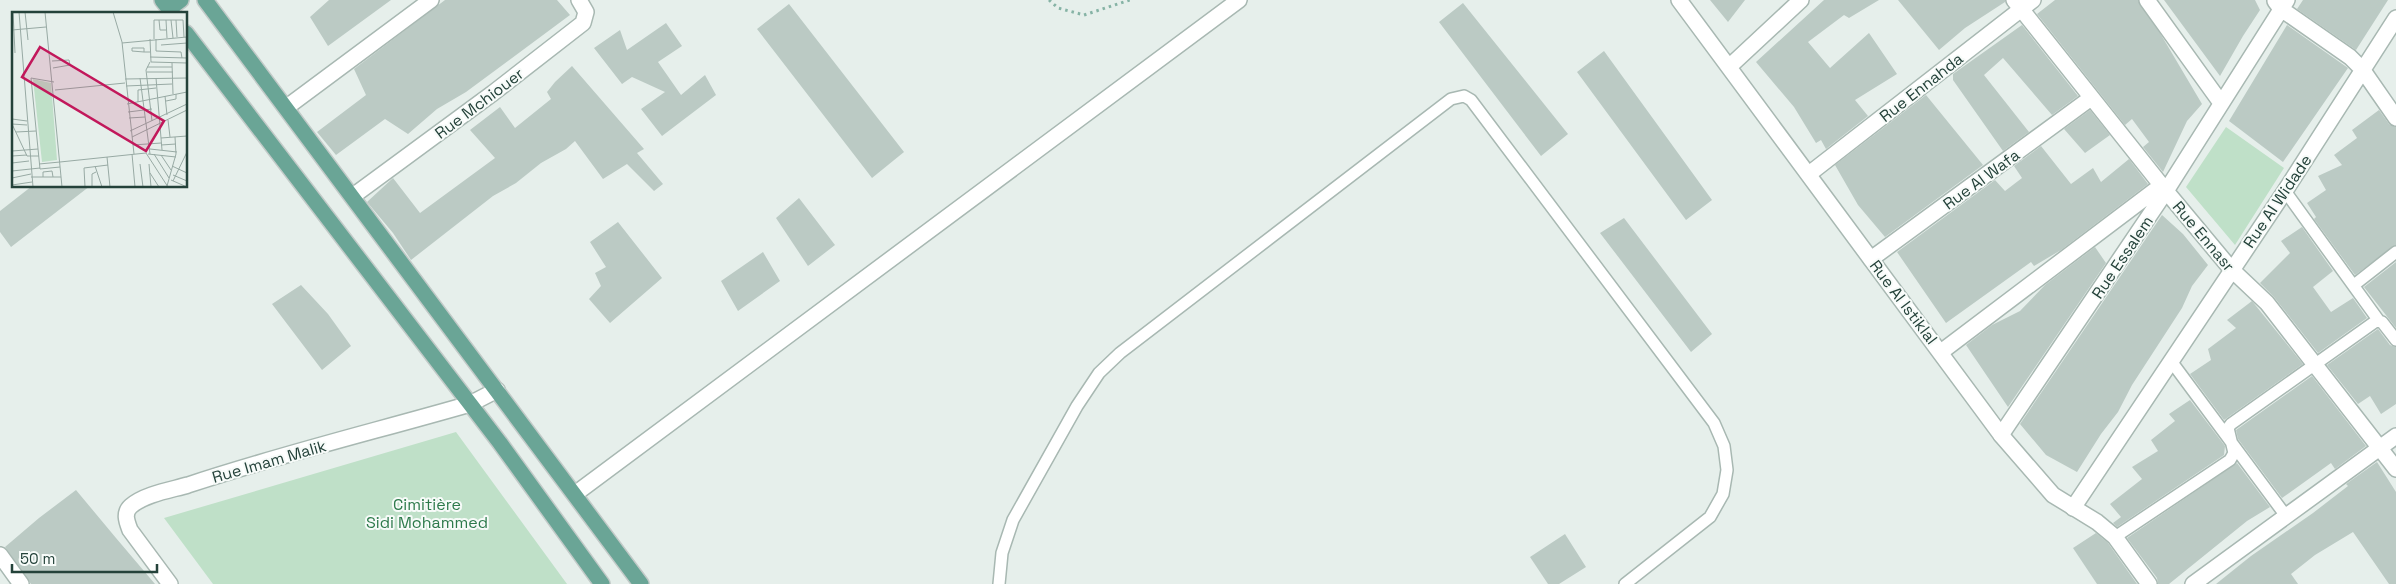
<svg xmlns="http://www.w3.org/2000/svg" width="2396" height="584" viewBox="0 0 2396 584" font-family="'Space Grotesk',sans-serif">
  <rect width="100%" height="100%" fill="#e6efeb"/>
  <path fill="#bfe0c8" d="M2226 127 2284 168 2235 245 2186 187Z
    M456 432 567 584H213L164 518Z"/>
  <path fill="#bbcac4" d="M329 0H391L328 46 310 17Z
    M445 0H557L570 15 466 92 437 109 408 134 385 119 336 155 317 132 366 95 354 69Z
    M1710 0H1745L1728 22Z
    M1824 0H1879L1849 18 1844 15 1808 42 1830 68 1869 33 1897 74 1855 100 1868 116 1826 149 1821 140 1816 143 1794 107 1756 62Z
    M1898 0H2005V2L1965 28 1939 50Z
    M2055 0H2138L2160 33 2202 104 2187 121 2163 172 2143 147 2149 142 2132 119 2125 125 2037 14Z
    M2164 0H2255L2260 10 2243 36 2220 76Z
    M2303 0H2388L2356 50 2297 9Z
    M1463 3 1568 134 1541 156 1439 22Z
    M789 4 904 152 872 178 757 29Z
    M666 23 682 46 658 62 681 95 705 75 716 95 662 136 641 109 665 92 632 77 622 84 594 48 620 30 627 50Z
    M2022 25 2078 96 2052 115 2003 58 1984 75 2029 132 2003 151 1953 80V74Z
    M2287 25 2348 68 2283 162 2229 121Z
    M1604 51 1712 200 1686 220 1577 72Z
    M572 66 644 149 637 153 663 184 654 191 627 164 603 179 575 141 566 149 541 163 516 183 493 196 411 260 393 233 367 202 393 178 420 213 495 158 470 130 500 107 515 128 551 99 547 92 555 82Z
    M1926 95 1983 165 1885 237 1858 205 1835 165Z
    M2090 110 2110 135 2085 153 2064 129Z
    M2379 110 2389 124 2396 127V245L2355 275 2314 219 2316 217 2307 203 2326 190 2318 176 2342 165 2334 155 2357 138 2352 130Z
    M2041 146 2071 184 2093 168 2101 182 2129 159 2148 184 2061 250 2034 266 2031 262 1946 323 1897 252 1995 180 2005 191 2022 178 2014 166Z
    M32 186H90L11 247 0 232V211Z
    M799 198 835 245 808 266 776 218Z
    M2162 215 2183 234 2208 265 2192 286 2182 308 2132 385 2118 412 2101 434 2077 472 2046 455 2020 424Z
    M1624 218 1712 334 1691 352 1600 233Z
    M618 222 662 278 610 323 589 299 601 286 595 273 606 267 590 242Z
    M2302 227 2333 271 2313 287 2331 312 2353 298 2367 318 2318 353 2274 297 2260 283 2290 253 2281 241Z
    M2095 247 2106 263 2008 407 1966 345 1992 325 2020 311 2045 285Z
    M763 252 780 281 738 311 721 281Z
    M2396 262V328L2364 287Z
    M301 285 328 314 351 346 322 370 272 304Z
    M2252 301 2303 364 2224 420 2190 374 2211 360 2208 349 2236 328 2227 320Z
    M2378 329 2390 345 2396 347V404L2381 414 2370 396 2358 404 2327 365Z
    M2312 376 2366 446 2335 469 2331 463 2282 498 2238 439 2236 430Z
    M2190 400 2225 446 2224 455 2117 527 2113 523 2121 517 2110 504 2142 479 2132 467 2158 451 2151 440 2175 421 2169 414Z
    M2377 462 2396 492V584H2389L2353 532 2315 555 2291 574 2298 584H2216L2251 556 2313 513 2348 486 2346 484Z
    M2237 463 2270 507 2247 521 2169 584H2158L2157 578 2127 538Z
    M76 490 116 538 155 584H31L5 547 39 518Z
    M2096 533 2108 543 2137 584H2097L2073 548Z
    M1565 534 1586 567 1559 584H1548L1530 557Z"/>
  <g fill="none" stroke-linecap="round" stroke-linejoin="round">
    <defs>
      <path id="service" d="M2285 191 2379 321
        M2354 285 2396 252
        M2171 361 2286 516
        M2115 537 2230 460 2234 453 2228 428 2231 424 2376 321 2382 322 2396 340
        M999 584 1002 553 1013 520 1077 406 1099 373 1120 353 1451 99 1464 96 1471 100 1714 423 1724 446 1727 470 1723 494 1710 517 1625 584"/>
      <path id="minor" d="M2014 0 2166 191 2231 269 2267 303 2396 469
        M2147 0 2221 103
        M2275 1 2281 9 2350 57 2362 69 2396 118
        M287 107 431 0
        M1809 174 2033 0
        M353 196 493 93 583 23 586 12 579 0
        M1871 259 2091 98
        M1941 352 2162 185
        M2001 435 2166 191 2287 0
        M2073 508 2285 191 2396 18
        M0 555 21 584
        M170 584 130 530C127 522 123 513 131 506 145 494 171 490 188 485 281 454 376 431 470 404L497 390
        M2193 584 2396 436"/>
      <path id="tertiary" d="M1679 0 2001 435 2053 495 2097 522 2115 537 2149 584
        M1729 67 1801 0
        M575 494 1239 0"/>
      <path id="primary" d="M162 0 173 14
        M205 0 641 584
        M169 9 181 0
        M186 33 500 443 602 584"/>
    </defs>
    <use href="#service" stroke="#a8b8b2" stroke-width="14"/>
    <use href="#minor" stroke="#a8b8b2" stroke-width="18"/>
    <use href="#tertiary" stroke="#a8b8b2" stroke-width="18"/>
    <use href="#primary" stroke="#c2cac8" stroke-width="18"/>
    <path stroke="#86b3a5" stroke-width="3" stroke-dasharray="2.5 4" stroke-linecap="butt" d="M1049 0 1058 8 1084 15 1130 0"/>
    <use href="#service" stroke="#fff" stroke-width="11"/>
    <use href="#minor" stroke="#fff" stroke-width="15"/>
    <use href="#tertiary" stroke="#fff" stroke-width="15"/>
    <use href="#primary" stroke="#6aa596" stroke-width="15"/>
  </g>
  <g text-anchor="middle" stroke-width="4" stroke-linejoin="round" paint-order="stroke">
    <g font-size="16" fill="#24423a" stroke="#f7fbf9">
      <text transform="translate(1921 87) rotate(-38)" y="6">Rue Ennahda</text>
      <text transform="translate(479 103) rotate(-37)" y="6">Rue Mchiouer</text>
      <text transform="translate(1981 179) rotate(-36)" y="6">Rue Al Wafa</text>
      <text transform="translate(2277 201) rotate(-56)" y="6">Rue Al Widade</text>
      <text transform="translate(2204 236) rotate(50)" y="6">Rue Ennasr</text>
      <text transform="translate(2122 257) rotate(-56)" y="6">Rue Essalem</text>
      <text transform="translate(1904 302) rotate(53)" y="6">Rue Al Istiklal</text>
      <text transform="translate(269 461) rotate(-16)" y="6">Rue Imam Malik</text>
    </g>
    <g font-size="16" fill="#2d7a4b" stroke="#f7fbf9">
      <text x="427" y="510">Cimitière<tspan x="427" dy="18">Sidi Mohammed</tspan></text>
    </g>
  </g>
  <g transform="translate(12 12)">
    <rect width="175" height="175" fill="#e6efeb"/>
    <path d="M21 67 39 71 45 148 30 150Z" fill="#bfe0c8"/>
    <path fill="none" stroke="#98aaa4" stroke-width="1" d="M1 0 3 41M7 0 21 175M13 0 16 28M33 0 50 175M101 0 110 30 122 142M147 8 148 18H154M154 8 155 26M159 8 161 26M164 8 165 25M0 18 34 15M138 27 139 50 175 51M142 27V8H171L172 25M144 27V39L169 40 170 46M110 31 175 25M149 33 175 31M132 40V36H120V39L132 40H138M138 45 175 46M40 49 57 48 58 53 41 56M138 50 134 58 140 109M160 51 161 82M135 55H160M135 60H161M128 66 138 142M144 66 150 138M113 67 175 66M42 70 19 66 28 157 48 155M114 74 160 72M43 78 113 71M153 84 155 103M154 89 164 87V82M126 90V78L144 76M115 92 175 80M116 100 140 97M117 106 133 105M0 107 15 109M156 108 158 125M0 112 15 144H27M0 112 15 113M118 119 175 92M4 120 24 119M120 125 175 98M149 126 175 124M121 133 149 131M149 133 164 132M138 137 165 140M0 139 26 137M120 142 123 175M136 142 164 145M142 142 157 166M149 143 159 158M0 144 15 143M95 145 98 175M48 150 134 141 156 175M0 151 17 149M27 152 48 150M128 152 131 175M137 152 139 175M83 154 90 175M160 154 175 161M0 159 28 156M138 161 147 175M161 163 175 169M19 165H49M31 165V160L40 159 41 165M0 166 19 162M159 168 175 175M161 169 175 140M0 173 20 170M155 174 164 142 163 125M73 175 72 156 96 153M80 175V162L84 160"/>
    <path fill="#c2185b" fill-opacity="0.15" stroke="#c2185b" stroke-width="2.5" d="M28 35 152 109 134 139 10 65Z"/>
    <rect width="175" height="175" fill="none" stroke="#24423a" stroke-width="2.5"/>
  </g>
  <path d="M12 564v8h145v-8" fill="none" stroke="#24423a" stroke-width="2.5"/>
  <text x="20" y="564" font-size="15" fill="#24423a" stroke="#f7fbf9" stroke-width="4" paint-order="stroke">50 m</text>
</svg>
